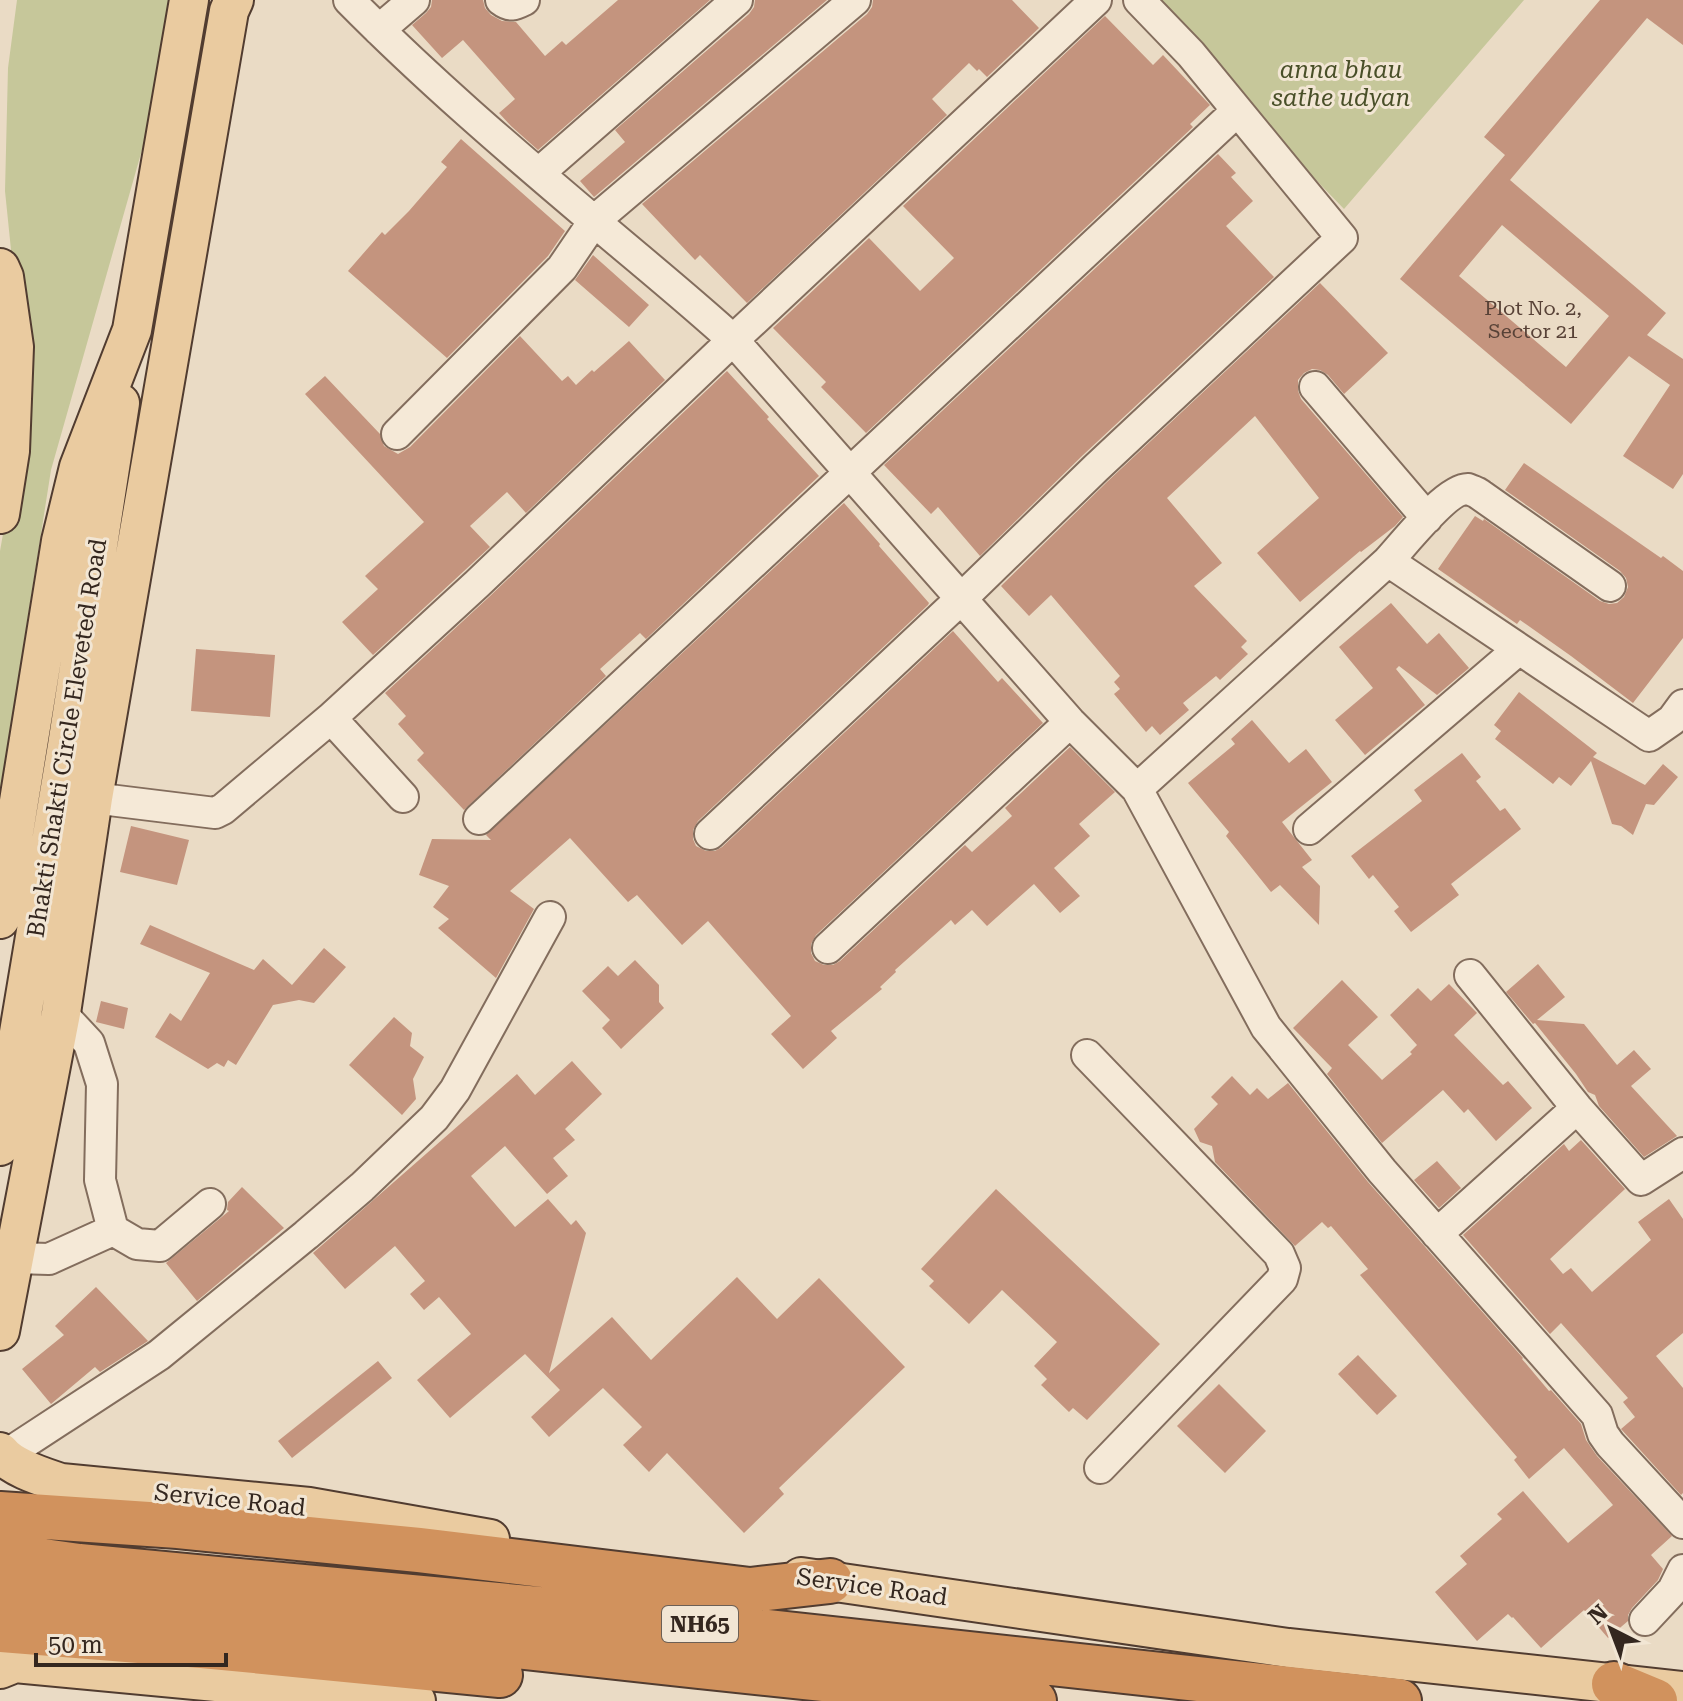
<svg xmlns="http://www.w3.org/2000/svg" width="1683" height="1701" viewBox="0 0 1683 1701" font-family="'Roboto Serif',serif">
  <rect width="100%" height="100%" fill="#eadbc5"/>
  <path fill="#c6c79a" d="M17 0H177L161 83 51 470 0 795V551L23 421 18 318 5 191 8 68Z
    M1159 0H1524L1344 209 1289 152Z"/>
  <path fill="#c4947e" fill-rule="evenodd" d="M432 0H483L485 8 491 15 502 21 516 22 545 56 562 41 566 45 618 0H710L538 150 511 126 499 113 515 99 463 40 442 58 412 25 426 13 431 7Z
    M755 0H827L594 197 580 181 625 142 615 130 749 14 754 7Z
    M873 0H1012L1039 28 987 77 979 69 977 71 969 63 932 99 947 115 747 303 700 255 695 260 642 204 867 14 872 7Z
    M1600 0H1683V45L1647 18 1510 180 1666 313 1647 335 1683 359V474L1673 489 1623 456 1670 385 1629 356 1571 424 1400 279 1505 155 1484 137ZM1502 225 1609 316 1566 367 1459 276Z
    M1105 16 1153 65 1163 55 1210 105 1190 124 1193 127 866 433 821 387 826 382 773 328 869 238 920 291 954 258 903 206Z
    M461 139 565 231 548 256 447 358 348 271 382 232 385 235 409 211 447 167 441 162Z
    M1218 154 1236 173 1231 177 1253 201 1226 226 1274 277 1083 455 980 556 938 507 931 514 884 465Z
    M593 255 649 305 629 327 575 280Z
    M1320 283 1388 353 1344 394 1328 375 1320 370 1312 369 1304 373 1298 380V391L1301 399 1403 517 1395 526 1361 552 1360 551 1300 602 1257 553 1319 498 1255 416 1167 498 1222 563 1194 586 1247 641 1241 647 1248 654 1220 680 1216 676 1183 703 1189 710 1160 735 1152 726 1146 732 1114 694 1120 689 1114 682 1120 676 1051 595 1029 616 1001 586 1108 481Z
    M520 336 562 381 568 376 576 385 592 370 594 372 629 341 665 380 526 513 507 492 470 526 490 547 373 655 342 622 378 589 365 576 424 522 305 394 325 376 380 434 384 446 398 454 410 447Z
    M727 371 769 417 767 419 819 476 646 639 640 633 600 669 606 676 464 810 417 760 424 753 398 724 406 716 385 693 489 597Z
    M1524 463 1661 558 1663 556 1683 571V638L1633 703 1571 656 1520 620 1517 624 1438 569 1475 516 1483 521 1484 519 1600 601 1609 604 1617 603 1624 597 1628 587 1626 578 1620 571 1505 490Z
    M844 503 880 544 879 546 929 603 928 605 698 821 693 830V839L696 846 706 851H715L722 847 953 631 998 682 1002 678 1043 723 816 935 811 944V953L815 961 824 965H833L840 961 965 845 972 852 1012 816 1005 808 1070 747 1115 792 1079 824 1090 836 1054 868 1080 896 1060 913 1034 884 987 926 972 910 955 925 951 920 895 970 896 972 880 987 882 989 831 1031 837 1038 803 1069 771 1034 791 1016 708 921 682 945 637 895 628 902 570 838 510 891 534 909 496 978 438 928 449 919 433 907 449 886 419 875 432 839 491 840 486 835Z
    M1391 603 1427 644 1439 633 1469 668 1437 695 1399 666 1396 669 1425 705 1365 755 1335 720 1373 688 1339 647Z
    M196 649 275 655 270 717 191 711Z
    M1519 692 1597 753 1593 757 1645 785 1663 764 1678 777 1654 805 1646 804 1633 835 1621 826 1612 824 1591 761 1571 786 1559 777 1553 784 1495 739 1501 731 1494 725Z
    M1252 720 1289 763 1306 749 1332 782 1282 822 1312 860 1302 867 1320 886 1319 925 1280 885 1271 892 1226 836 1229 832 1188 783 1235 744 1231 739Z
    M1462 753 1481 777 1476 781 1500 811 1505 808 1521 829 1451 884 1459 895 1411 932 1394 911 1399 907 1373 875 1369 879 1351 856 1422 801 1414 790Z
    M131 826 189 840 177 885 120 872Z
    M150 925 254 970 263 959 292 985 324 948 346 967 314 1003 299 1000 273 1005 236 1065 228 1060 224 1067 217 1063 208 1069 155 1037 170 1013 181 1021 210 973 140 944Z
    M635 960 659 985V1002L664 1008 621 1049 602 1028 610 1020 582 991 608 966 618 976Z
    M1538 964 1565 997 1537 1020 1584 1024 1617 1065 1634 1050 1651 1069 1631 1086 1677 1136 1644 1157 1599 1106 1595 1095 1588 1092 1576 1074 1535 1023 1533 1024 1506 992Z
    M1342 980 1378 1017 1348 1045 1382 1080 1412 1054 1410 1052 1417 1045 1390 1015 1418 988 1431 1001 1449 984 1477 1013 1454 1035 1503 1085 1508 1081 1532 1108 1496 1141 1468 1109 1464 1113 1443 1090 1382 1143 1327 1074 1332 1068 1293 1028Z
    M101 1001 128 1008 124 1029 96 1022Z
    M394 1017 412 1033 410 1046 424 1057 413 1079 416 1099 402 1115 349 1065Z
    M572 1061 602 1094 565 1129 575 1140 553 1158 568 1176 547 1194 505 1146 471 1176 515 1227 548 1199 571 1225 576 1220 586 1233 549 1373 612 1317 651 1360 737 1277 777 1319 819 1278 905 1367 779 1488 784 1494 744 1533 667 1453 649 1472 623 1445 642 1427 603 1388 549 1437 531 1417 560 1390 525 1354 450 1418 417 1380 471 1334 439 1297 424 1310 410 1294 425 1281 395 1246 345 1289 313 1253 517 1074 535 1095Z
    M1232 1076 1250 1095 1257 1088 1268 1099 1288 1083 1368 1182 1523 1358 1522 1359 1549 1391 1551 1390 1581 1424 1586 1440 1597 1456 1672 1536 1651 1555 1663 1569 1658 1580 1632 1608 1628 1615V1621L1608 1638 1584 1610 1541 1648 1513 1617 1512 1618 1508 1614 1477 1641 1435 1592 1467 1564 1460 1556 1502 1519 1497 1514 1523 1491 1568 1543 1613 1505 1564 1448 1529 1479 1514 1460 1517 1457 1360 1275 1368 1269 1331 1226 1328 1228 1322 1222 1295 1246 1215 1162 1212 1146 1200 1142 1194 1129 1218 1104 1211 1097Z
    M1581 1140 1625 1189 1550 1259 1563 1274 1571 1268 1592 1292 1651 1240 1638 1222 1669 1199 1683 1219V1333L1656 1356 1683 1388V1493L1681 1495 1621 1429 1635 1417 1623 1402 1628 1398 1561 1323 1550 1334 1463 1235 1564 1144 1569 1151Z
    M1437 1161 1461 1188 1439 1208 1414 1180Z
    M242 1187 284 1228 197 1301 166 1263 229 1211 227 1210 228 1202Z
    M996 1189 1160 1344 1087 1420 1073 1408 1069 1412 1041 1385 1047 1379 1034 1366 1057 1342 1002 1290 969 1324 929 1286 934 1281 921 1269Z
    M96 1287 148 1341 100 1372 95 1367 51 1404 22 1369 64 1335 55 1326Z
    M1358 1355 1397 1396 1377 1415 1338 1374Z
    M378 1361 392 1378 292 1458 278 1441Z
    M1219 1384 1266 1431 1225 1473 1177 1426Z"/>
  <g fill="none" stroke-linecap="round" stroke-linejoin="round">
    <defs>
      <path id="minor" d="M349 0C426 78 510 150 594 221 641 261 688 299 733 340L1070 722 1137 789 1266 1027 1382 1171 1597 1415 1603 1434 1610 1444 1683 1523
        M501 0C510 7 514 5 524 0
        M379 30 414 0
        M539 173 737 0
        M1315 387 1427 518
        M397 434 562 268 594 221 855 0
        M1388 561C1403 545 1447 488 1468 489 1468 489 1479 493 1479 494L1610 586
        M331 718 477 584 733 340 1096 0
        M1137 789 1388 561 1649 736 1672 720 1683 705
        M93 798 215 813 223 809 331 718 403 797
        M479 819 1237 111
        M1309 829 1519 649
        M710 834 962 598 1096 468 1342 238 1191 54 1139 0
        M828 948 1070 722
        M1470 975 1577 1108 1641 1180 1683 1153
        M61 1013 89 1043 102 1084 100 1180 113 1230 137 1244 160 1246 210 1204
        M1087 1055 1279 1254 1285 1268 1282 1279 1100 1468
        M1437 1234 1577 1108
        M15 1258 49 1259 113 1230
        M3 1457 159 1355 306 1235 362 1187 434 1118 455 1090 550 917
        M1645 1620 1673 1590 1683 1570"/>
      <path id="major" d="M0 268 4 277 14 347 10 451 0 514
        M0 919 61 541 79 467 132 330 189 0
        M0 1146 67 746 120 403
        M0 1331 61 1013 93 798 229 11 234 0
        M0 1452C12 1468 43 1477 61 1483L309 1507 490 1539
        M801 1577 1288 1648 1683 1691
        M0 1669 15 1663 416 1701"/>
      <path id="highway" d="M0 1514 178 1526 419 1550 750 1590 830 1581
        M0 1555 79 1566 658 1620 1399 1701
        M0 1589 698 1666 1034 1701
        M0 1630 202 1646 500 1675
        M1614 1684 1655 1701"/>
    </defs>
    <use href="#minor" stroke="#836d5d" stroke-width="34"/>
    <use href="#major" stroke="#513c30" stroke-width="42"/>
    <use href="#highway" stroke="#513c30" stroke-width="48"/>
    <use href="#minor" stroke="#f5e9d7" stroke-width="30"/>
    <use href="#major" stroke="#eacba0" stroke-width="38"/>
    <use href="#highway" stroke="#d1925d" stroke-width="44"/>
  </g>
  <g text-anchor="middle" stroke-width="6" stroke-linejoin="round" paint-order="stroke">
    <g font-size="20" fill="#584237">
      <text x="1533" y="315">Plot No. 2,<tspan x="1533" dy="23">Sector 21</tspan></text>
    </g>
    <rect fill="#f2e6d4" stroke="#6d6055" stroke-width="2" x="662" y="1606" width="76" height="36" rx="6"/>
    <g font-size="22" font-weight="bold" fill="#34271f">
      <text x="700" y="1632">NH65</text>
    </g>
    <g font-size="24" font-style="italic" fill="#494f28" stroke="#f2e6d4">
      <text x="1341" y="78">anna bhau<tspan x="1341" dy="28">sathe udyan</tspan></text>
    </g>
    <g font-size="24" fill="#34271f" stroke="#f2e6d4">
      <text transform="translate(67 738) rotate(-81)" y="8">Bhakti Shakti Circle Eleveted Road</text>
      <text transform="translate(230 1500) rotate(6)" y="8">Service Road</text>
      <text transform="translate(872 1587) rotate(8)" y="8">Service Road</text>
    </g>
  </g>
  <g transform="translate(1611 1629) rotate(318)" stroke="#f2e6d4" stroke-width="6" paint-order="stroke">
  <path d="M0-6L14 30L0 20L-14 30Z" fill="#34271f"/>
  <text y="-12" font-size="22" font-weight="bold" text-anchor="middle" fill="#34271f">N</text>
  </g>
  <path d="M36 1653v12h190v-12" fill="none" stroke="#34271f" stroke-width="4"/>
  <text x="48" y="1653" font-size="24" fill="#34271f" stroke="#f2e6d4" stroke-width="6" paint-order="stroke">50 m</text>
</svg>
